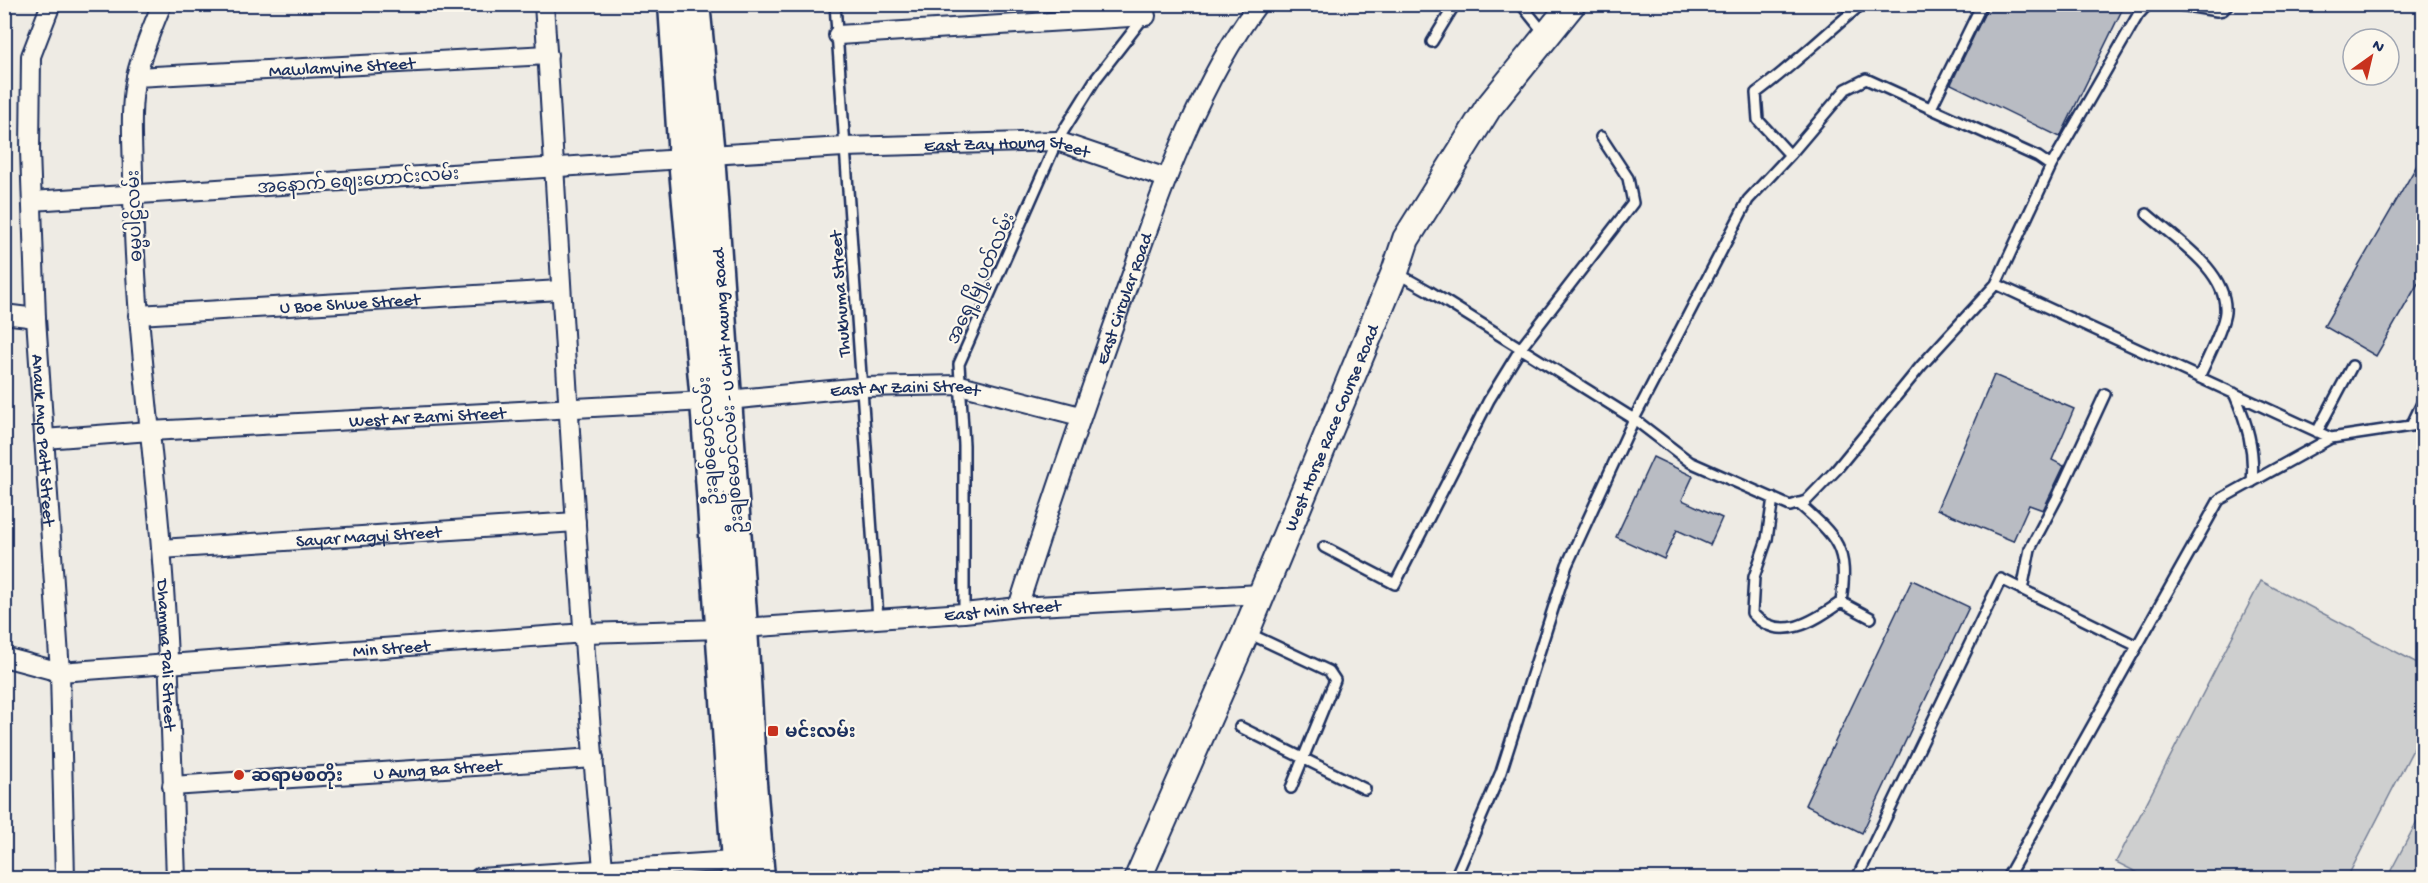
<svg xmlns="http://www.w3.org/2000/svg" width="2428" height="883" viewBox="0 0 2428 883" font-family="'Gochi Hand','Noto Sans Myanmar',sans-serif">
  <rect width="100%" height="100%" fill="#eeebe4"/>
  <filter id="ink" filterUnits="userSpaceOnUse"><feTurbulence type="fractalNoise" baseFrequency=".0167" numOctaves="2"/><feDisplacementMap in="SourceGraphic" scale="12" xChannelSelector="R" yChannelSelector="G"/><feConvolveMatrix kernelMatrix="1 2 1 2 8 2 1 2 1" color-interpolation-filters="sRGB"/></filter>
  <g filter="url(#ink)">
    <path fill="#cecfcf" stroke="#747f96" stroke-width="1.5" d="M2261 581 2423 666V730L2347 878H2148L2116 862Z
      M2423 810V878H2387Z"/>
    <path fill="#b9bcc3" stroke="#1b2f5e" stroke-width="1.5" d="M2110 4 2122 10 2060 137 1951 84 1989 4Z
      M2424 153V273L2376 356 2324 326Z
      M1994 375 2074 409 2052 460 2064 466 2043 510 2029 505 2013 541 1937 509Z
      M1653 457 1693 476 1682 500 1722 518 1710 545 1677 530 1664 559 1616 537Z
      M1912 580 1969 607 1862 833 1805 805Z"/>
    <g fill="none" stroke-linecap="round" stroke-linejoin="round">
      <defs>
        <path id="lane" d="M835 4 878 618
          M1521 4 1545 34
          M2174 4 2217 11 2223 10 2228 4
          M1432 42 1455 4
          M1931 108 1982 4
          M1790 155 1758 120 1756 93C1793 66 1826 33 1862 4
          M2051 166 2138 15 2148 4
          M2147 214C2175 239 2228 271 2225 312 2224 327 2206 362 2199 377
          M1395 272 1429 291 1634 419 1690 462 1790 506 1806 501 1836 470 1921 366 1996 284
          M2234 393C2247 423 2255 449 2252 482
          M2411 426 2424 399
          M2317 432 2352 366
          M1773 498 1767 539 1754 577 1752 613C1780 644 1814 621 1841 602 1849 548 1838 538 1798 503
          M1324 547 1395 584 1489 400 1521 348 1633 203 1628 178 1601 137
          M2022 590 2030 549 2057 498 2105 394
          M1841 602 1871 618
          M964 613V445L959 364 1057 141 1095 80 1154 4
          M1248 633 1329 671 1335 680 1291 788
          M1240 727 1365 789
          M1455 878 1501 772 1567 565 1634 419 1748 200 1790 155 1846 89 1866 79 2038 157 2051 166 1996 284 2331 438
          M1857 878 2001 579 2137 646
          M2007 878 2219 500 2331 438 2424 424"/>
        <g id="street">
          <path id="s1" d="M51 4 31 56 30 151 36 318 60 672 65 878"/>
          <path id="s2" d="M162 4C152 28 142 52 136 77 129 110 133 147 133 181 133 304 151 425 161 548 170 657 172 768 176 878"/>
          <path d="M544 4C563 296 576 588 604 878"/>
          <path d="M838 35 1146 16"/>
          <path id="s3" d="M136 77 548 55"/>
          <path id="s4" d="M710 155 844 147 1057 141 1166 178"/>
          <path d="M32 201 683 159"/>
          <path d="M4 314 36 318"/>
          <path id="s5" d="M138 315 560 290"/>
          <path id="s6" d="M728 400 862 387 960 385 1080 416"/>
          <path id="s7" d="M44 439 150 431 705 401"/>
          <path id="s8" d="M161 549 576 522"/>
          <path id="s9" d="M1018 607C1054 494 1093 382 1133 271 1164 182 1201 81 1258 4"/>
          <path id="s10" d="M743 628 964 613 1018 607 1261 594"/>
          <path id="s11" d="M4 657 60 672 585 633 721 629"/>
          <path id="s12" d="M172 786 594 758"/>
          <path d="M479 878 747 860"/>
        </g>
        <g id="secondary">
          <path id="s13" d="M1138 878 1246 632 1395 272 1406 239 1488 108 1572 4"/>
        </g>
        <path id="primary" d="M673 4 683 159 705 401 737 878
          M695 4 710 155 743 628 752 783 760 878"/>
      </defs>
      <use href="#lane" stroke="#1b2f5e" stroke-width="14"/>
      <use href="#street" stroke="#1b2f5e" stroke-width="22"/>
      <use href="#secondary" stroke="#1b2f5e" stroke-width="30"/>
      <use href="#primary" stroke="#1b2f5e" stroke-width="33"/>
      <use href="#lane" stroke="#fbf7ec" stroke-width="9"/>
      <use href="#street" stroke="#fbf7ec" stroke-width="18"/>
      <use href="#secondary" stroke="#fbf7ec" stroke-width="26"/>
      <use href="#primary" stroke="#fbf7ec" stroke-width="28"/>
    </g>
  </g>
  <g fill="#c8321e" stroke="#fbf7ec" stroke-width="2">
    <rect x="767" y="725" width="12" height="12" rx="3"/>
    <circle cx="239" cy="775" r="6"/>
  </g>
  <g text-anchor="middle" stroke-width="4.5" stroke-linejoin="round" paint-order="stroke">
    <g font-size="18" fill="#1b2f5e" stroke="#fbf7ec">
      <text dy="6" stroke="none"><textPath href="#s3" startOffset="206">Mawlamyine Street</textPath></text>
      <text dy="6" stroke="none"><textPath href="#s4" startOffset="298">East Zay Houng Steet</textPath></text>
      <text transform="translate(358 180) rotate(-4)" y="6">အနောက် ဈေးဟောင်းလမ်း</text>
      <text transform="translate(134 216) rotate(-92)" y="6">ဓမ္မပါဠိလမ်း</text>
      <text transform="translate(980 278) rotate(-66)" y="6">အရှေ့မြို့ပတ်လမ်း</text>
      <text transform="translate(839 294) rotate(-94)" y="6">Thukhuma Street</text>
      <text dy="6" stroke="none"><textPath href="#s9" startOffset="326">East Circular Road</textPath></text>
      <text dy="6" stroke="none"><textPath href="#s5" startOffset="212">U Boe Shwe Street</textPath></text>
      <text transform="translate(727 391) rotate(-94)" y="6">ဦးချစ်မောင်လမ်း - U Chit Maung Road</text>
      <text dy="6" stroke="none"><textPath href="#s6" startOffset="178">East Ar Zaini Street</textPath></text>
      <text dy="6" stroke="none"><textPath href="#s7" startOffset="384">West Ar Zarni Street</textPath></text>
      <text dy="6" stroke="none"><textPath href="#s13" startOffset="490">West Horse Race Course Road</textPath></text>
      <text dy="6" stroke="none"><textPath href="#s1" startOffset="440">Anauk Myo Patt Street</textPath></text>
      <text transform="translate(708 441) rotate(-94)" y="6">ဦးချစ်မောင်လမ်း</text>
      <text dy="6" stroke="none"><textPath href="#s8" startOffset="208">Sayar Magyi Street</textPath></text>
      <text dy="6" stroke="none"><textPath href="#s10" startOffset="260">East Min Street</textPath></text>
      <text dy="6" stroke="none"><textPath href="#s11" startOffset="390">Min Street</textPath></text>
      <text dy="6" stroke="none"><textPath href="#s2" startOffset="657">Dhamma Pali Street</textPath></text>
      <text dy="6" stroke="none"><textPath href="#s12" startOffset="266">U Aung Ba Street</textPath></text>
    </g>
    <g font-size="18" font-weight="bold" fill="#1b2f5e" stroke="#fbf7ec" text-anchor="start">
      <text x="785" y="737">မင်းလမ်း</text>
      <text x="251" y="781">ဆရာမစတိုး</text>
    </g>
  </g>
  <rect width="2428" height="883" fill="none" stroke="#fbf7ec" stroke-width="24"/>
  <rect x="12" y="12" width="2404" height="859" fill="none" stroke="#1b2f5e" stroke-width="2" filter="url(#ink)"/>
  <g transform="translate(2371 57) rotate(34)"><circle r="28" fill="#fbf7ec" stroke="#a1a7b3" stroke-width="1.5"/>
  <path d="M0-4.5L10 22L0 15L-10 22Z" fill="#c8321e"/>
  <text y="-9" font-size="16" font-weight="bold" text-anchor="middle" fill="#1b2f5e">N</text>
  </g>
</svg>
